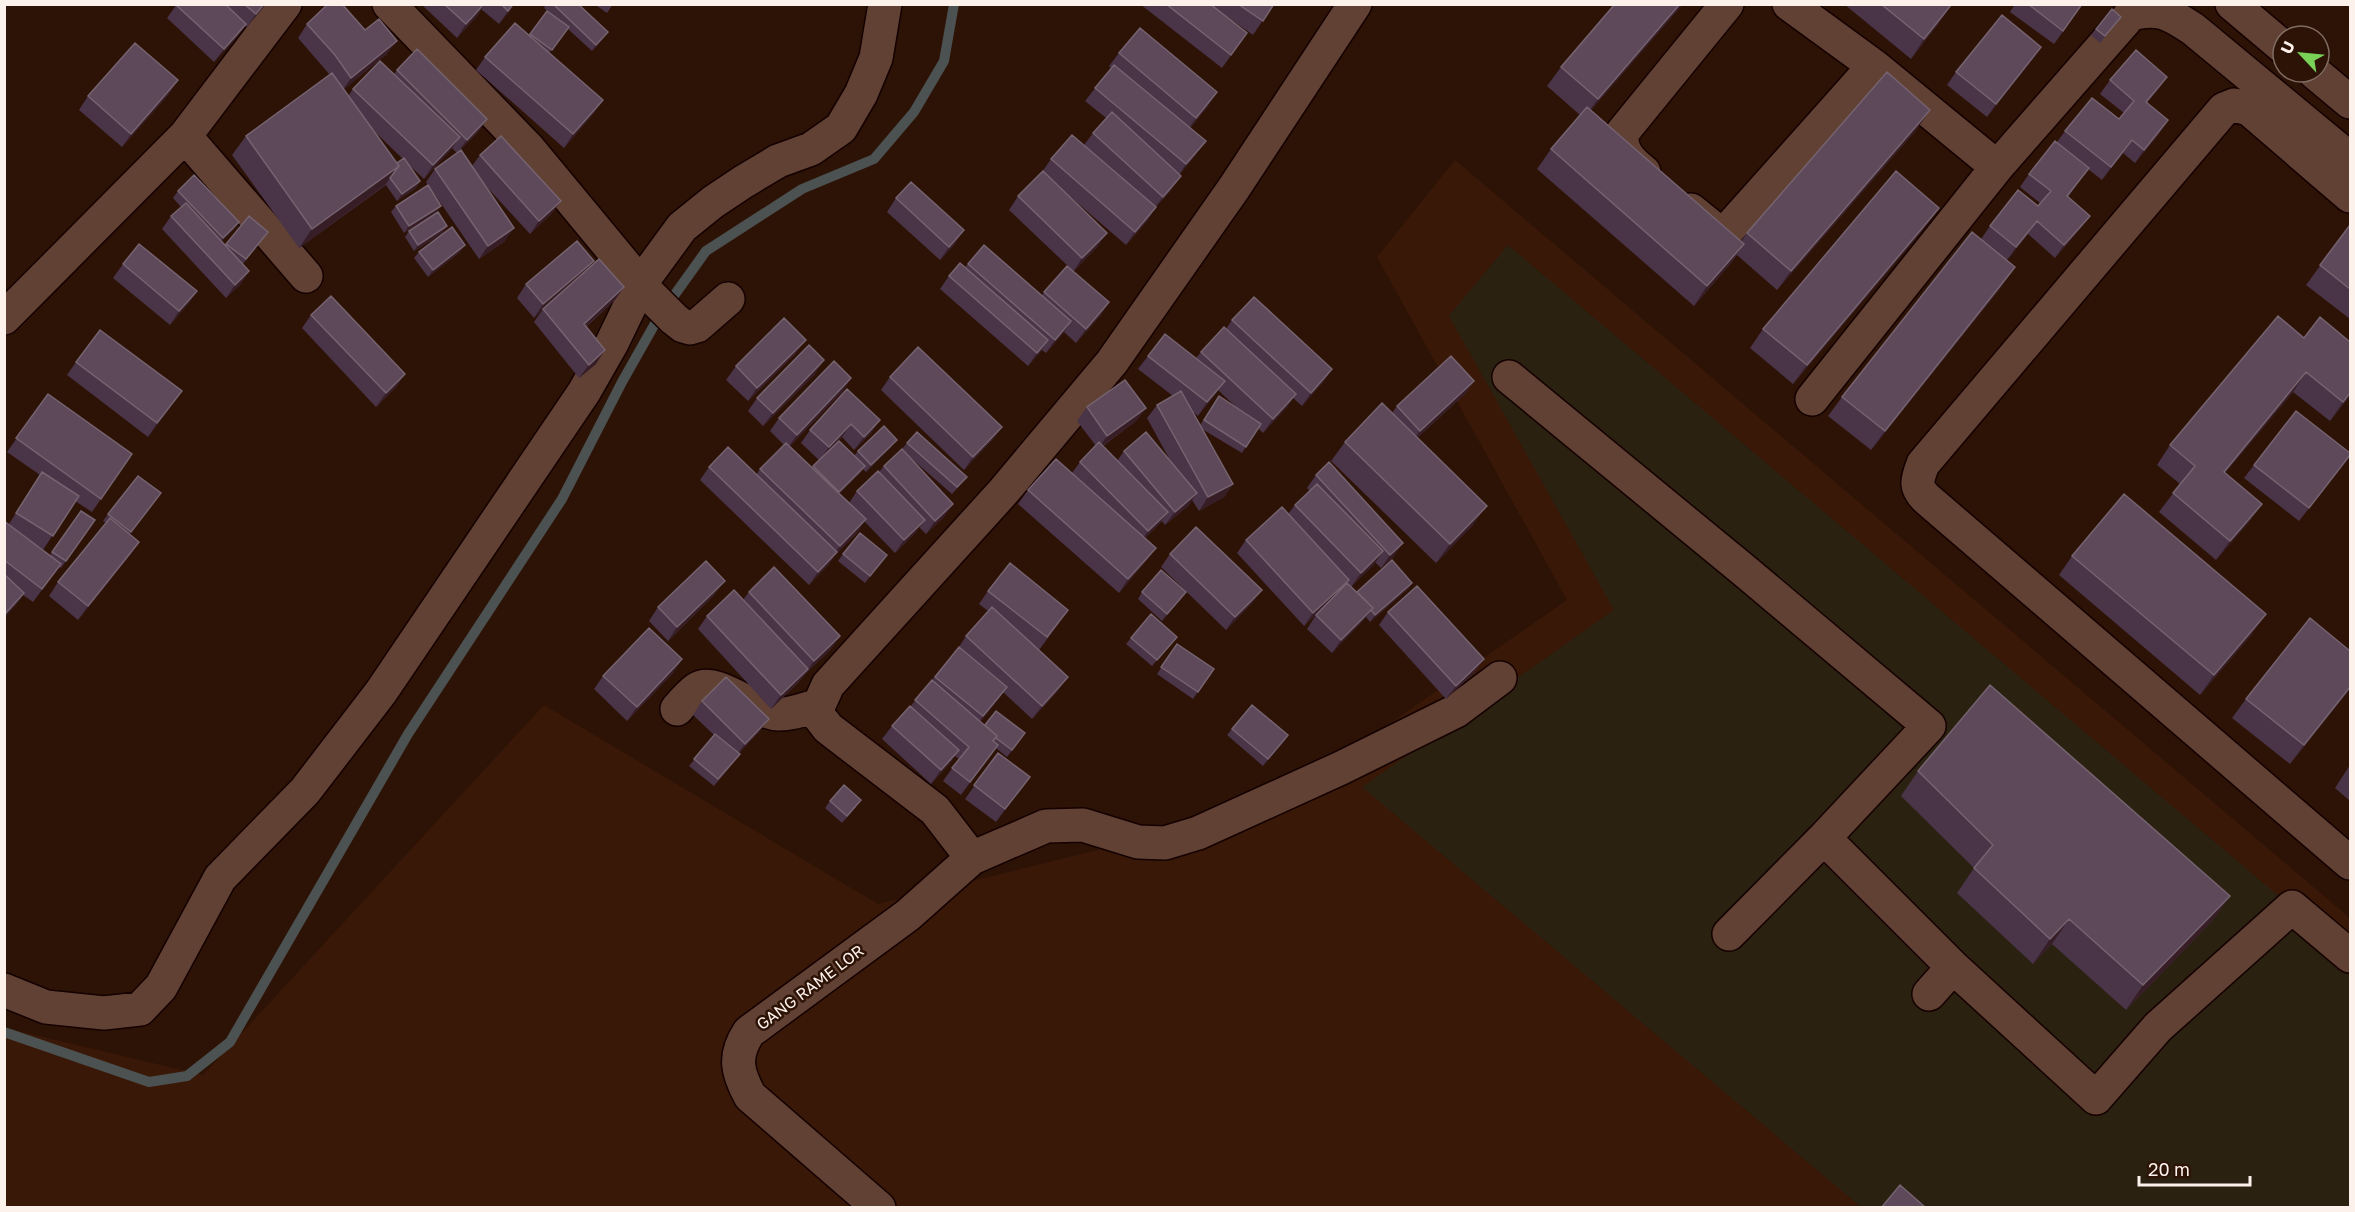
<svg xmlns="http://www.w3.org/2000/svg" width="2355" height="1212" viewBox="0 0 2355 1212" font-family="'Golos Text',sans-serif">
  <rect width="100%" height="100%" fill="#2d1306"/>
  <path fill="#391807" d="M1455 160 2350 918V1207L5 1208V1028L203 1075 544 705 878 904 1269 808 1567 600 1377 257Z"/>
  <path fill="#2b2111" d="M1508 245 2350 956V1207H1861L1362 787 1614 610 1449 316Z"/>
  <g fill="none" stroke-linecap="round" stroke-linejoin="round">
    <path stroke="#4c5152" stroke-width="10" d="M668 304 706 251 802 189 874 159 914 112 944 61 954 4
      M4 1032 149 1082 187 1076 230 1042 408 734 562 499 622 382 661 313"/>
    <defs>
      <path id="minor" d="M389 4 529 149 649 294 674 319 683 326 690 328 697 326 728 299
        M1789 4 1874 66 1997 167
        M2232 4 2283 47
        M2314 72 2350 102
        M185 136 306 276
        M1644 172C1630 161 1620 151 1622 133L1727 4
        M2350 196 2249 109 2234 105 2224 109 1923 464C1917 480 1914 487 1927 499L2350 863
        M1691 210 1712 227 1726 232 1874 66
        M4 318 185 136 285 4
        M1509 377 1746 572 1929 726 1824 838 1953 967
        M1812 399 1997 167 2131 14C2159 7 2169 13 2193 29L2350 159
        M677 709C683 702 690 694 697 689 716 676 755 713 778 714 791 715 806 708 819 705
        M972 858 935 810 828 728 818 715 819 705 828 685 1003 492 1112 362 1234 188 1355 4
        M1729 934 1824 838
        M4 990 46 1007 104 1013 140 1009 161 987 220 878 305 791 381 692 584 392 612 343 641 283 682 227 713 202 743 182 778 161 811 149 841 128 861 94 876 58 885 4
        M1929 994 1953 967 2096 1098 2158 1027 2292 907 2350 956
        M879 1208 750 1096C737 1072 733 1056 749 1032L908 915 972 858 1046 826 1083 825 1138 842 1165 843 1198 833 1341 768 1456 711 1500 678"/>
    </defs>
    <use href="#minor" stroke="#140100" stroke-width="36"/>
    <use href="#minor" stroke="#604133" stroke-width="33"/>
  </g>
  <path fill="#4a3448" fill-rule="evenodd" d="M177 4H266L247 27 245 26 237 37 214 62 167 18Z
    M421 4H515L499 24 481 9 477 16 457 38Z
    M546 4H578L603 39 592 51 568 29 549 53 594 113 564 148 476 70 485 57 529 35 547 11 550 13 544 8Z
    M594 4H613L607 13Z
    M1140 4H1274L1253 35 1213 7 1247 33 1222 68Z
    M1615 4H1683L1591 110 1741 241 1747 233 1917 129 1777 290 1737 255 1731 263 1694 306 1537 169 1551 149 1580 115 1547 86 1561 67Z
    M1844 4H1950L1951 5 1938 24 1911 59Z
    M2015 4H2083L2054 44 2010 12Z
    M2121 17 2100 43 2091 35 2096 29Z
    M307 24 387 54 344 89 348 96 353 89 394 74 397 70 487 119 478 132 457 153 452 148 424 179 408 164 420 181 416 188 397 201 386 185 299 248 232 155 246 136 330 75 298 38ZM374 131 403 159 397 163Z
    M2041 47 2032 60 1987 117 1947 85 1956 72Z
    M1119 53 1208 106 1190 128 1196 154 1180 174 1172 189 1156 207 1147 221 1126 245 1067 194 1098 246 1073 272 1109 302 1100 316 1076 343 1064 332 1046 353 1042 350 1028 366 940 289 949 276 965 267 968 264 1041 296 1069 267 1009 210 1018 196 1042 172 1051 159 1084 145 1093 133 1106 118 1085 101 1111 68 1109 66Z
    M2167 77 2147 103 2159 134 2135 163 2123 153 2102 180 2088 169 2068 197 2090 216 2080 229 2055 258 2028 234 2007 260 2002 286 1871 450 1828 416 1842 397 1981 239 1990 226 2038 206 2040 203 2020 187 2029 174 2057 142 2065 131 2119 119 2124 113 2100 94 2110 80Z
    M169 94 122 147 79 110 88 96Z
    M480 155 561 201 551 214 530 234 484 184 505 241 479 259 429 186 441 206 404 233 391 212 396 206 428 185 426 182 435 169 472 166Z
    M178 191 234 229 221 241 225 245 249 216 263 238 243 264 249 271 240 285 226 298 162 229 171 216 181 207 173 198Z
    M896 198 955 244 940 260 887 212Z
    M2350 225V319L2306 285Z
    M1925 227 1793 384 1750 348 1763 329Z
    M409 231 443 233 414 251 405 237Z
    M419 252H460L428 277 414 258Z
    M123 264 197 291 188 304 170 325 113 278Z
    M589 268 624 287 615 300 586 327 596 364 579 378 534 322 543 309 534 318 517 298 526 284Z
    M311 315 405 374 396 387 376 407 302 328Z
    M1232 320 1332 369 1323 382 1302 406 1293 398 1287 407 1263 433 1258 428 1242 453 1202 429 1233 484 1224 497 1199 511 1192 500 1188 506 1165 525 1162 521 1145 538 1156 548 1146 561 1119 593 1018 504 1028 490 1072 473 1080 462 1096 446 1077 421 1087 407 1146 408 1136 421 1103 446 1117 461 1124 451 1171 462 1147 418 1157 405 1173 396 1138 369 1148 356 1196 358 1201 352 1226 329ZM1218 390 1237 408 1219 396 1200 425 1193 412 1198 416Z
    M2304 338 2350 342V396L2330 421 2293 392 2225 473 2262 504 2248 523 2216 560 2159 512 2180 484 2157 465 2170 445Z
    M796 353 748 401 726 380 736 366Z
    M76 362 182 391 148 437 67 375Z
    M815 374 763 426 748 411 757 398Z
    M890 377 1002 427 992 440 964 470 881 390Z
    M851 378 842 392 790 446 812 468 819 460 801 443 810 430 880 420 871 433 854 450 842 437 828 451 854 456 858 451 892 446 866 472 863 469 860 473 839 494 849 503 857 491 879 472 884 466 902 449 907 443 962 483 952 494 905 453 944 517 926 534 919 527 915 533 895 553 864 521 857 533 835 555 828 565 809 585 700 480 709 467 756 475 760 469 784 445 770 431 779 418Z
    M1474 381 1465 394 1417 438 1473 525 1436 563 1331 461 1345 442 1392 413 1397 406Z
    M48 394 132 454 92 512 75 501 43 550 38 546 50 555 81 511 95 520 61 568 59 567 33 602 23 595 15 606 4 618V521L9 524 40 475 7 452Z
    M2350 456 2299 521 2244 478 2254 465Z
    M1316 475 1394 556 1381 568 1375 562 1351 587 1347 582 1342 588 1357 592 1412 583 1408 589 1370 622 1366 617 1332 653 1307 629 1316 615 1324 607 1304 626 1237 553 1246 540 1288 514 1295 505 1310 491 1307 488Z
    M156 500 130 534 139 542 130 555 78 620 49 596 58 582 106 523 103 521 108 514Z
    M843 554 887 555 865 583 838 561Z
    M1170 554 1262 590 1252 603 1226 630 1161 567Z
    M2072 556 2252 634 2200 695 2059 575Z
    M988 591 1059 623 1039 650 1058 691 1032 719 1003 692 980 722 985 725 1025 733 1007 757 996 748 961 795 943 781 959 759 955 756 949 764 931 784 882 739 892 726 910 707 932 680 957 650 966 636 988 611 979 604Z
    M749 592 840 636 830 650 805 674 798 683 771 709 698 629 707 616 743 600Z
    M1142 592 1181 599 1162 621 1138 599Z
    M715 594 668 641 649 621 658 607Z
    M1388 612 1475 672 1446 699 1379 625Z
    M1131 638 1172 643 1152 666 1126 644Z
    M1177 644 1214 669 1193 699 1157 674Z
    M2350 651V689L2290 764 2232 718 2246 699Z
    M682 659 673 673 627 721 594 689 603 676Z
    M702 701 759 732 739 753 740 754 735 761 714 786 689 766 714 735 693 715Z
    M1232 729 1288 735 1263 766 1227 735Z
    M998 753 1020 790 996 822 965 799Z
    M2350 765V801L2335 788Z
    M1918 771 2230 896 2213 920 2126 1010 2052 944 2033 964 1957 893 1974 868 1901 796Z
    M830 801 856 807 842 823 825 808Z"/>
  <path fill="#371e26" d="M264 4H266L247 27 256 14Z
    M485 4 477 16 457 38 466 24Z
    M513 4H515L499 24 508 11Z
    M1680 4H1683L1584 118 1598 99Z
    M1951 5 1938 24 1911 59 1924 39Z
    M246 24 237 37 214 62 224 49Z
    M608 32 603 39 592 51 596 45Z
    M397 41 387 54 342 91 351 78Z
    M2041 47 2032 60 1987 117 1996 104Z
    M2167 77 2158 90 2137 115 2146 102Z
    M178 80 169 94 122 147 131 134Z
    M1217 92 1208 106 1187 131 1196 118Z
    M603 100 594 113 564 148 573 134Z
    M1930 110 1917 129 1777 290 1791 271Z
    M487 119 478 132 457 153 467 140Z
    M2168 120 2159 134 2135 163 2144 150Z
    M460 137 450 151 424 179 433 165Z
    M2132 140 2123 153 2102 180 2111 167Z
    M1206 141 1196 154 1177 178 1186 164Z
    M399 166 385 185 299 248 312 229Z
    M1181 176 1172 189 1153 210 1163 197Z
    M420 181 416 188 397 201 402 194Z
    M561 201 551 214 530 234 539 221Z
    M441 206 436 213 404 233 409 226Z
    M1156 207 1147 221 1126 245 1135 232Z
    M1939 208 1925 227 1793 384 1807 365Z
    M2090 216 2080 229 2055 258 2064 245Z
    M2037 221 2028 234 2007 261 2016 247Z
    M239 222 234 229 218 245 223 238Z
    M447 226 443 233 414 251 418 245Z
    M514 228 505 241 479 259 488 246Z
    M964 230 955 244 940 260 949 247Z
    M1107 233 1098 246 1073 272 1082 258Z
    M1744 244 1731 263 1694 306 1707 286Z
    M465 245 460 252 428 277 433 270Z
    M594 261 584 274 534 318 543 304Z
    M2015 267 2002 286 1871 450 1885 431Z
    M249 271 240 285 226 298 235 285Z
    M624 287 615 300 574 337 584 324Z
    M197 291 188 304 170 325 179 311Z
    M1109 302 1100 316 1076 343 1086 329Z
    M1071 321 1062 335 1046 353 1055 340Z
    M806 340 796 353 748 401 757 388Z
    M1048 340 1039 354 1028 366 1037 353Z
    M605 350 596 364 579 378 589 365Z
    M824 360 815 374 763 426 773 413Z
    M1332 369 1323 382 1302 406 1311 393Z
    M2306 372 2293 392 2210 491 2224 472Z
    M405 374 396 387 376 407 386 393Z
    M851 378 842 392 787 449 797 435Z
    M1225 381 1215 395 1198 416 1207 402Z
    M1474 381 1465 394 1410 444 1420 431Z
    M182 391 172 405 148 437 157 423Z
    M2350 393V396L2330 421 2343 402Z
    M1296 394 1287 407 1263 433 1273 419Z
    M1146 408 1136 421 1098 449 1107 436Z
    M880 420 871 433 854 450 864 437Z
    M851 424 842 437 820 460 829 447Z
    M1002 427 992 440 964 470 973 457Z
    M897 440 892 446 866 472 871 465Z
    M2350 456 2342 467 2299 521 2309 508Z
    M865 466 860 473 834 499 839 492Z
    M1233 484 1224 497 1199 511 1208 497Z
    M1197 493 1188 506 1165 525 1175 512Z
    M953 504 944 517 926 534 935 521Z
    M2262 504 2248 523 2216 560 2230 541Z
    M1487 506 1473 525 1436 563 1450 544Z
    M1168 512 1158 525 1139 544 1148 531Z
    M866 519 857 533 835 555 828 565 809 585 818 572 832 557 840 546Z
    M925 520 915 533 895 553 904 540Z
    M139 542 130 555 78 620 88 606Z
    M1403 543 1394 556 1381 568 1390 555Z
    M1156 548 1146 561 1119 593 1128 579Z
    M1383 551 1374 565 1351 587 1361 573Z
    M1349 580 1339 593 1304 626 1313 613Z
    M725 581 715 594 668 641 677 627Z
    M1412 583 1408 589 1370 622 1375 615Z
    M1262 590 1252 603 1226 630 1235 617Z
    M1186 592 1181 599 1162 621 1167 614Z
    M24 593 15 606 4 618V615Z
    M1373 608 1363 621 1332 653 1341 640Z
    M2266 614 2252 634 2200 695 2214 675Z
    M840 636 830 650 805 674 814 661Z
    M682 659 673 673 627 721 637 707Z
    M1484 659 1475 672 1446 699 1456 686Z
    M808 669 798 683 771 709 781 695Z
    M1068 677 1058 691 1032 719 1042 706Z
    M1007 687 998 700 974 730 983 716Z
    M2350 687V689L2290 764 2304 745Z
    M769 719 759 732 735 757 745 744Z
    M1288 735 1284 742 1263 766 1268 759Z
    M998 745 989 758 961 795 970 782Z
    M959 750 949 764 931 784 941 770Z
    M1030 777 1020 790 996 822 1005 809Z
    M2230 896 2213 920 2126 1010 2143 985Z
    M2069 919 2052 944 2033 964 2050 939Z"/>
  <path fill="#5d495a" stroke="#766370" stroke-width="1.5" d="M177 4H225L246 24 224 49 176 5Z
    M244 4H264L256 14Z
    M328 4H342L365 30 379 19 397 41 351 78 335 55 307 24Z
    M444 4H484L466 24Z
    M501 4H513L508 11Z
    M553 4H578L608 32 596 45Z
    M1166 4H1210L1247 33 1231 55Z
    M1238 4H1274L1263 21Z
    M1615 4H1680L1598 99 1561 67Z
    M1881 4H1950L1951 5 1924 39Z
    M2028 4H2082L2063 31Z
    M2112 9 2121 17 2105 36 2096 29Z
    M547 11 569 27 552 50 530 34Z
    M2002 15 2041 47 1996 104 1956 72Z
    M515 23 603 100 573 134 485 57Z
    M1140 28 1217 92 1196 118 1119 53Z
    M135 43 178 80 131 134 88 96Z
    M417 49 487 119 467 140 397 70Z
    M2136 50 2167 77 2146 102 2168 120 2144 150 2132 140 2111 167 2065 131 2092 98 2119 119 2134 101 2110 80Z
    M380 61 460 137 433 165 353 89Z
    M1114 65 1206 141 1186 164 1095 88Z
    M1887 72 1930 110 1791 271 1747 233Z
    M332 73 399 166 312 229 246 136Z
    M1587 107 1744 244 1707 286 1551 149Z
    M1112 112 1181 176 1163 197 1093 133Z
    M1072 135 1156 207 1135 232 1051 159Z
    M501 136 561 201 539 221 480 155Z
    M2055 141 2089 168 2067 196 2090 216 2064 245 2037 221 2016 247 1990 226 2018 190 2038 206 2051 191 2029 174Z
    M461 150 514 228 488 246 435 169Z
    M404 158 420 181 402 194 390 178 399 166 397 163Z
    M1043 171 1107 233 1082 258 1018 196Z
    M1896 171 1939 208 1807 365 1763 329Z
    M194 175 239 222 223 238 178 191Z
    M911 182 964 230 949 247 896 198Z
    M428 185 441 206 409 226 396 206Z
    M186 203 249 271 235 285 171 216Z
    M438 212 447 226 418 245 409 231Z
    M249 216 268 232 246 259 226 244Z
    M2350 225V289L2320 265Z
    M452 227 465 245 433 270 419 252Z
    M1972 232 2015 267 1885 431 1842 397Z
    M577 241 594 261 543 304 526 284Z
    M139 244 197 291 179 311 123 264Z
    M984 245 1071 321 1055 340 968 264Z
    M599 259 624 287 584 324 605 350 589 365 543 309Z
    M960 263 1048 340 1037 353 949 276Z
    M1067 266 1109 302 1086 329 1044 292Z
    M331 296 405 374 386 393 311 315Z
    M1254 297 1332 369 1311 393 1232 320Z
    M2278 316 2304 338 2320 317 2350 342V393L2343 402 2306 372 2224 472 2262 504 2230 541 2173 493 2195 466 2170 445Z
    M784 318 806 340 757 388 736 366Z
    M1224 327 1296 394 1273 419 1201 352Z
    M100 330 182 391 157 423 76 362Z
    M1165 334 1225 381 1207 402 1148 356Z
    M809 345 824 360 773 413 757 398Z
    M918 347 1002 427 973 457 890 377Z
    M1451 356 1474 381 1420 431 1397 406Z
    M834 361 851 378 797 435 779 418Z
    M1125 380 1146 408 1107 436 1087 407Z
    M847 389 880 420 864 437 851 424 829 447 810 430Z
    M1181 391 1233 484 1208 497 1157 405Z
    M48 394 132 454 101 499 16 438Z
    M1219 396 1261 424 1246 447 1204 420Z
    M1382 403 1487 506 1450 544 1345 442Z
    M2296 411 2350 453V455L2309 508 2254 465Z
    M884 426 897 440 871 465 858 451Z
    M917 432 967 477 957 487 907 443Z
    M1146 432 1197 493 1175 512 1124 451Z
    M839 441 865 466 839 492 813 466Z
    M1099 442 1168 512 1148 531 1080 462Z
    M786 443 866 519 840 546 760 469Z
    M728 447 837 552 818 572 709 467Z
    M902 449 953 504 935 521 884 466Z
    M1056 459 1156 548 1128 579 1028 490Z
    M1329 462 1403 543 1390 555 1316 475Z
    M878 471 925 520 904 540 857 491Z
    M42 472 79 496 53 536 16 513Z
    M138 476 161 493 131 532 108 514Z
    M1317 484 1383 551 1361 573 1295 505Z
    M2124 494 2266 614 2214 675 2072 556Z
    M1282 507 1349 580 1313 613 1246 540Z
    M81 511 95 520 66 561 52 552Z
    M110 518 139 542 88 606 58 582Z
    M4 521 61 564 42 589 4 560Z
    M1196 527 1262 590 1235 617 1170 554Z
    M860 533 887 555 870 576 843 554Z
    M1392 560 1412 583 1375 615 1371 610 1373 608 1357 592Z
    M706 561 725 581 677 627 658 607Z
    M1010 563 1068 610 1047 637 988 591Z
    M774 567 840 636 814 661 749 592Z
    M1161 570 1186 592 1167 614 1142 592Z
    M4 574 24 593 4 615Z
    M1347 583 1373 608 1341 640 1316 615Z
    M1417 586 1484 659 1456 686 1388 612Z
    M734 590 808 669 781 695 707 616Z
    M992 607 1068 677 1042 706 966 636Z
    M1151 614 1177 637 1157 660 1131 638Z
    M2310 618 2350 651V687L2304 745 2246 699Z
    M649 628 682 659 637 707 603 676Z
    M1177 644 1214 669 1198 692 1161 667Z
    M959 647 1007 687 983 716 935 677Z
    M726 677 769 719 745 744 702 701Z
    M932 680 997 736 993 741 998 745 970 782 952 768 969 747 915 700Z
    M1990 685 2230 896 2143 985 2069 919 2050 939 1974 868 1993 845 1918 771Z
    M1252 705 1288 735 1268 759 1232 729Z
    M910 706 959 750 941 770 892 726Z
    M996 711 1025 733 1012 750 996 738 997 736 985 725Z
    M715 734 740 754 718 779 694 759Z
    M998 753 1030 777 1005 809 974 785Z
    M844 785 861 800 847 816 830 801Z
    M1900 1185 1926 1208H1881Z"/>
  <g text-anchor="middle" stroke-width="5" stroke-linejoin="round" paint-order="stroke">
    <g font-size="16" fill="#fcf1eb" stroke="#2d1306">
      <text transform="translate(810 987) rotate(-37)" y="6">GANG RAME LOR</text>
    </g>
  </g>
  <rect width="2355" height="1212" fill="none" stroke="#fcf1eb" stroke-width="12"/>
  <g transform="translate(2301 54) rotate(296)"><circle r="28" fill="#2d1306" stroke="#806c62" stroke-width="1.5"/>
  <path d="M0-4.5L10 22L0 15L-10 22Z" fill="#7ad157"/>
  <text y="-9" font-size="16" font-weight="bold" text-anchor="middle" fill="#fcf1eb">U</text>
  </g>
  <path d="M2139 1176v9h111v-9" fill="none" stroke="#fcf1eb" stroke-width="3"/>
  <text x="2148" y="1176" font-size="18" fill="#fcf1eb" stroke="#2d1306" stroke-width="4.5" paint-order="stroke">20 m</text>
</svg>
